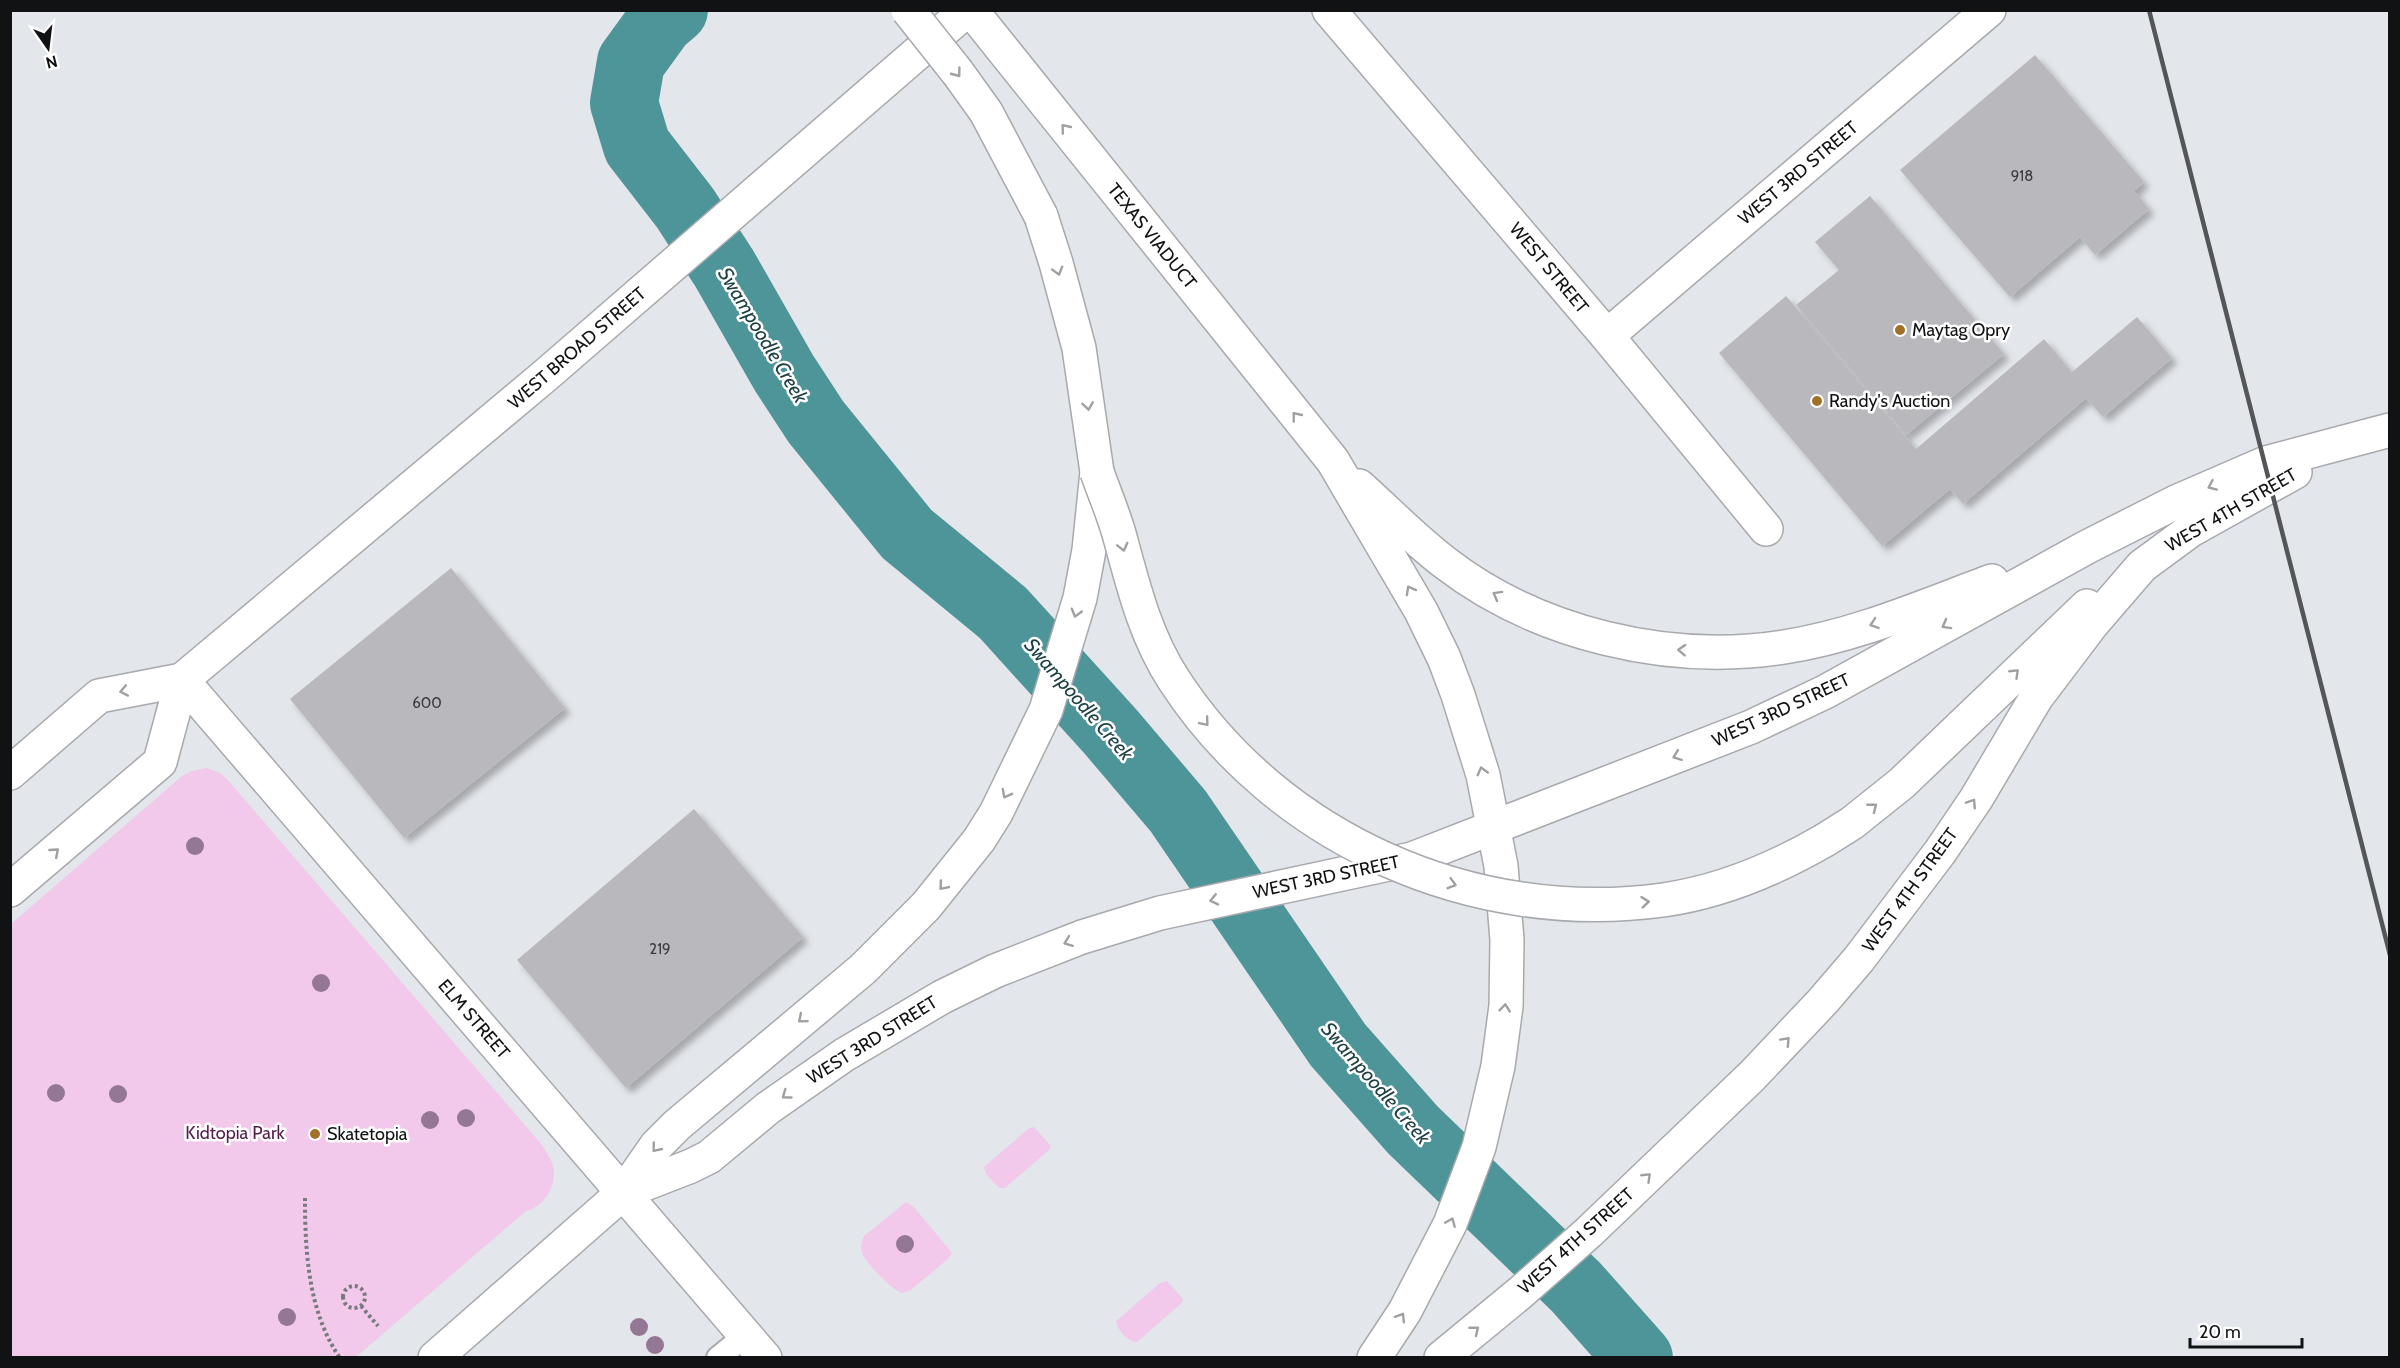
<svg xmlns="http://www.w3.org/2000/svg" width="2400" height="1368" viewBox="0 0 2400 1368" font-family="Cabin,sans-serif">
  <defs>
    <filter id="shadow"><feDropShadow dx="5.5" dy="5.5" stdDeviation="3" flood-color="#0004"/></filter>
  </defs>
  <rect width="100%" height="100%" fill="#e3e6eb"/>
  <path fill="#f2c9ea" d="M207 768 220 773 226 778 542 1145C546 1151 551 1159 553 1166 558 1185 544 1207 526 1211L356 1357H11V924L182 776 192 771Z
    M1034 1127 1051 1146 1050 1149 1005 1188H999L986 1174 984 1167 1028 1129Z
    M906 1202 913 1206 952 1253 949 1258 911 1290 902 1293C893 1291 868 1265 863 1255 860 1250 861 1242 864 1236Z
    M1167 1281 1183 1299 1182 1303 1137 1342C1128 1342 1117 1330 1116 1321L1160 1283Z"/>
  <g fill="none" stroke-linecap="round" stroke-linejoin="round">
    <path stroke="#4d9599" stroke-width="68" d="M674 10 660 22 631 62 624 103 637 146 685 208 724 268 784 373 816 422 907 534 1003 613 1110 731 1178 811 1338 1045 1413 1130 1576 1287 1639 1358"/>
  </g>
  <path fill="#b9b8bd" filter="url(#shadow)" d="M2035 55 2144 182 2134 191 2149 209 2095 255 2080 237 2010 297 1900 170Z
    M1870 196 2004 354 1906 435 1796 305 1839 270 1815 242Z
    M1786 296 1916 449 2044 339 2072 372 2137 317 2172 358 2103 417 2086 398 1963 504 1950 489 1882 546 1719 353Z
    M451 568 565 708 404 838 290 699Z
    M694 809 803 937 626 1088 517 960Z"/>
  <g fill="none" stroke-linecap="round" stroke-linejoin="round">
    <defs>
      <path id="service" d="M718 1358 746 1335"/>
      <path id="minor" d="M1329 10 1607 336 1766 529
        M1607 336 1989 10
        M182 680 765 1358
        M10 773 99 696 182 680 547 374 967 10
        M10 890 160 762 182 680"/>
      <path id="secondary" d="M971 10 1333 461 1421 611 1444 658 1458 695 1483 775 1501 866 1507 940 1506 1006 1498 1066 1479 1147 1450 1224 1405 1311 1374 1358
        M1359 486C1387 511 1414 539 1444 562 1537 634 1668 665 1784 647 1856 636 1924 606 1992 581
        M1825 840 1852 823 1902 783 2087 606
        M624 1192 656 1146 677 1125 863 969 926 906 979 840 996 813 1046 710 1080 598 1089 550 1097 472 1079 348 1056 263 1041 216
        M435 1358 624 1192 691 1166 709 1157 768 1108 844 1055 942 997 995 971 1082 937 1160 913 1412 859 1751 727 1825 692 2087 547 2176 502 2266 463 2390 430
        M1441 1358 1520 1293 1589 1232 1752 1076 1823 1001 1859 959 1940 852 1976 799 2036 698 2092 624 2142 566 2191 530 2295 472"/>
    </defs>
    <use href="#service" stroke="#a7a9ae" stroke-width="26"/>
    <use href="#minor" stroke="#a7a9ae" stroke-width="36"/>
    <use href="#secondary" stroke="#a7a9ae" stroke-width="36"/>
    <path stroke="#787a7e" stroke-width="4" stroke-dasharray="3 3" stroke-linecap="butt" d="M305 1198C305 1251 308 1312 340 1358
      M343 1297a11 11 0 1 1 22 0a11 11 0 1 1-22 0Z
      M361 1306 378 1326"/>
    <use href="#service" stroke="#fff" stroke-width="22"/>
    <use href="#minor" stroke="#fff" stroke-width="33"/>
    <use href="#secondary" stroke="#fff" stroke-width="33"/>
    <path stroke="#545558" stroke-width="4.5" d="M2149 10 2390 955"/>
    <defs>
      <path id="secondary-bridge" d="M908 10 958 73 986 112 1041 216
        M1097 472C1105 495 1115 517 1121 541 1134 589 1146 637 1174 680 1278 840 1474 926 1663 900 1720 892 1775 869 1825 840"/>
    </defs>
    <use href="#secondary-bridge" stroke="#a7a9ae" stroke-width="36" stroke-linecap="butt"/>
    <use href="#secondary-bridge" stroke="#fff" stroke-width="33"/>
  </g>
  <g fill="#947794">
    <circle cx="195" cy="846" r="9"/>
    <circle cx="321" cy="983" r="9"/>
    <circle cx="56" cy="1093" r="9"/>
    <circle cx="118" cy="1094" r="9"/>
    <circle cx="466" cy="1118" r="9"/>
    <circle cx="430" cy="1120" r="9"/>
    <circle cx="905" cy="1244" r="9"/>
    <circle cx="287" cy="1317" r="9"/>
    <circle cx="639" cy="1327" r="9"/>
    <circle cx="655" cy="1345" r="9"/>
  </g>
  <defs><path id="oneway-chevron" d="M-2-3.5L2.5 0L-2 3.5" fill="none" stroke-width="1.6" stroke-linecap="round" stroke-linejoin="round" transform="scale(1.5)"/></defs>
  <g stroke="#a0a0a1">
    <use href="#oneway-chevron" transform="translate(957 73) rotate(53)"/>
    <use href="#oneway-chevron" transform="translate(1065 128) rotate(-129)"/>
    <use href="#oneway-chevron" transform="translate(1058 271) rotate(74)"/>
    <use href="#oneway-chevron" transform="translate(1088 406) rotate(82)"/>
    <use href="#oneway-chevron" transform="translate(1296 416) rotate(-129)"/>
    <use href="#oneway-chevron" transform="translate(2212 486) rotate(156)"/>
    <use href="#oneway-chevron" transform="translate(1123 547) rotate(76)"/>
    <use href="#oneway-chevron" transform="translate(1410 590) rotate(-119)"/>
    <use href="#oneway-chevron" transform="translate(1497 595) rotate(-151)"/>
    <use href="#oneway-chevron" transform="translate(1076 613) rotate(106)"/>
    <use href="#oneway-chevron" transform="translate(1874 624) rotate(161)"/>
    <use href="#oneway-chevron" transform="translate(1946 625) rotate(151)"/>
    <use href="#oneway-chevron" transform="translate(1682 650) rotate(-177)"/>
    <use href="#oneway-chevron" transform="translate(2015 673) rotate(-44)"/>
    <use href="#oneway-chevron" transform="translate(124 691) rotate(169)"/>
    <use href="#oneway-chevron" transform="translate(1205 722) rotate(50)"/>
    <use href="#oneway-chevron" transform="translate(1677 756) rotate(159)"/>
    <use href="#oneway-chevron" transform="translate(1482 771) rotate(-105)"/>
    <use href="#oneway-chevron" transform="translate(1006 794) rotate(118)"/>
    <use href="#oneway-chevron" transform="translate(1972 803) rotate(-57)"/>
    <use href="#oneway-chevron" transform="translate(1873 807) rotate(-38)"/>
    <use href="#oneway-chevron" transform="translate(55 852) rotate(-41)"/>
    <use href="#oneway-chevron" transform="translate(1452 884) rotate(16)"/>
    <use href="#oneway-chevron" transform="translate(943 886) rotate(130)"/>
    <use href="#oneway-chevron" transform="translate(1214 900) rotate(167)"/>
    <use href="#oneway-chevron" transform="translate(1645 902) rotate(-6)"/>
    <use href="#oneway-chevron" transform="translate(1068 942) rotate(159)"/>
    <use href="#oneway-chevron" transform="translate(1505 1008) rotate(-84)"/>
    <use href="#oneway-chevron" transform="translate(802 1019) rotate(140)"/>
    <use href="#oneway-chevron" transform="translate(1786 1041) rotate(-47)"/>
    <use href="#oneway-chevron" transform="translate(786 1095) rotate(144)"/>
    <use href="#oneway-chevron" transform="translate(656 1148) rotate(129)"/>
    <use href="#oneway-chevron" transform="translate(1647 1177) rotate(-44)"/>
    <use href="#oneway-chevron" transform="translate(1451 1222) rotate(-67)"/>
    <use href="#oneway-chevron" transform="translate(1401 1317) rotate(-58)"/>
    <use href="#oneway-chevron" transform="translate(1475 1330) rotate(-39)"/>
  </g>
  <g fill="#a37027" stroke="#fff" stroke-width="2">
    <circle cx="1900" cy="330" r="6"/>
    <circle cx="1817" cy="401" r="6"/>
    <circle cx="315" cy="1134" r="6"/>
  </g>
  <g text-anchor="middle" stroke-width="5" stroke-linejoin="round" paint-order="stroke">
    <g font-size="15" fill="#3b3c3e">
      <text x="2022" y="181">918</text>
      <text x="427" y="708">600</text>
      <text x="660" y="954">219</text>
    </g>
    <g font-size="18" fill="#111214" stroke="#fff">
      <text transform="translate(1798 173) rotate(-40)" y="6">WEST 3RD STREET</text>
      <text transform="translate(1152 236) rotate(51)" y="6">TEXAS VIADUCT</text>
      <text transform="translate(1549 268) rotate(50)" y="6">WEST STREET</text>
      <text transform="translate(577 348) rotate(-41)" y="6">WEST BROAD STREET</text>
      <text transform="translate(2231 510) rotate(-30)" y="6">WEST 4TH STREET</text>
      <text transform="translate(1781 710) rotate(-25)" y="6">WEST 3RD STREET</text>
      <text transform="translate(1326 877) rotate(-12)" y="6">WEST 3RD STREET</text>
      <text transform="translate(1910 890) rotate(-54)" y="6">WEST 4TH STREET</text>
      <text transform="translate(474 1019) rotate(49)" y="6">ELM STREET</text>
      <text transform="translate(872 1040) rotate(-32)" y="6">WEST 3RD STREET</text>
      <text transform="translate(1576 1241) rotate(-42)" y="6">WEST 4TH STREET</text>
    </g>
    <g font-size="18" fill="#111214" stroke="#fff" text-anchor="start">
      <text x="1912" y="336">Maytag Opry</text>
      <text x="1829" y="407">Randy's Auction</text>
      <text x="327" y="1140">Skatetopia</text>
    </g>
    <g font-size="18" fill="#531d4c" stroke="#fff">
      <text x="235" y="1139">Kidtopia Park</text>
    </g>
    <g font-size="20" font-style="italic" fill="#1e4143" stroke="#fff">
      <text transform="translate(763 335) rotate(59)" y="7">Swampoodle Creek</text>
      <text transform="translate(1079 699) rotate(49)" y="7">Swampoodle Creek</text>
      <text transform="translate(1376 1083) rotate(49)" y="7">Swampoodle Creek</text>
    </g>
  </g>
  <rect width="2400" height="1368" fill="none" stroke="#111214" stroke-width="24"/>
  <g transform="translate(48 48) rotate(166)" stroke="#ffffff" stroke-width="4.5" paint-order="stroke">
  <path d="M0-4.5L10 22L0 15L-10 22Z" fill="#111214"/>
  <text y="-9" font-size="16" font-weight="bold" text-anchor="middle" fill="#111214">N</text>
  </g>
  <path d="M2190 1338v9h112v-9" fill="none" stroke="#111214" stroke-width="3"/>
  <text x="2199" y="1338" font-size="18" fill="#111214" stroke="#ffffff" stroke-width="4.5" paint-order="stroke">20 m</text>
</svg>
